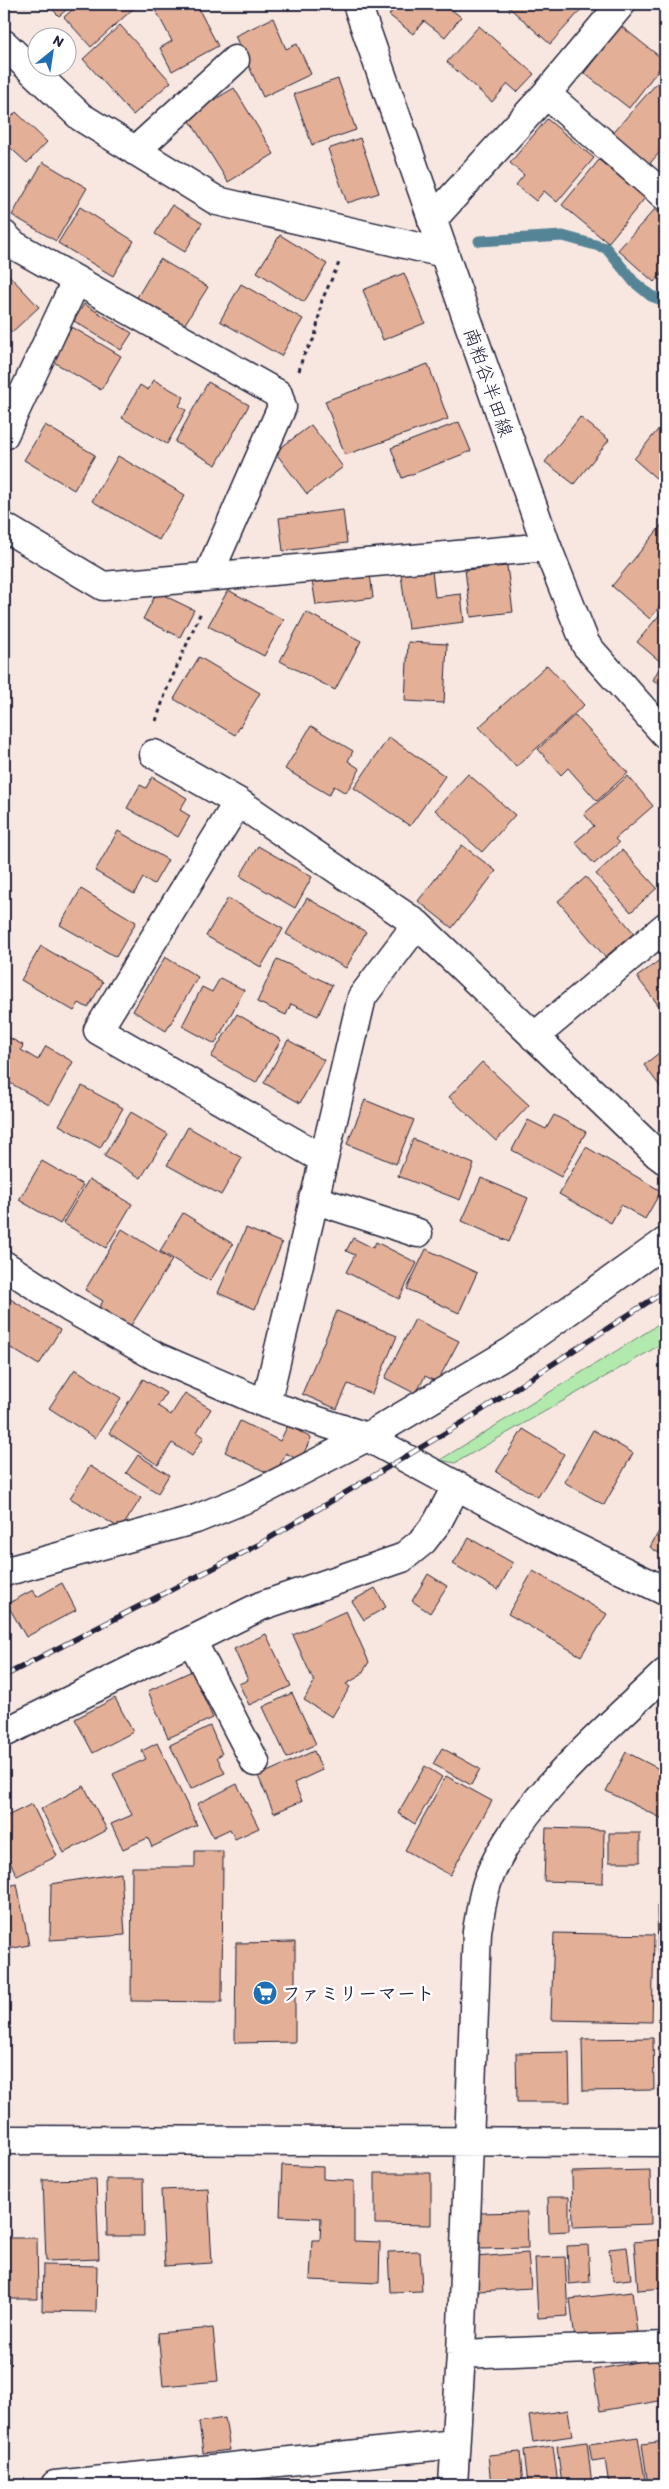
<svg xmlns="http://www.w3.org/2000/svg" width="669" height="2489" viewBox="0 0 669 2489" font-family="Itim,'Klee One',sans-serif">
  <rect width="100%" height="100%" fill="#f7e7e0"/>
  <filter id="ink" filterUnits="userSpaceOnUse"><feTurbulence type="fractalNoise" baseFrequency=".02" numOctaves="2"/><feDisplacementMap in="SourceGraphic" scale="10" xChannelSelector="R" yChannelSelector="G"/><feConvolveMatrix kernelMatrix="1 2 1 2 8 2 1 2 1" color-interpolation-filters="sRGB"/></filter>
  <g filter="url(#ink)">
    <path fill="#b2e9ad" stroke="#6a8674" d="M665 1318V1341L650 1351 455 1463 440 1460 650 1330Z"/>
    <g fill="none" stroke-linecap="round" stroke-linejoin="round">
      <path stroke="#568497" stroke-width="11" d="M479 241 563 236 606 248 634 282 651 296 665 301"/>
    </g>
    <path fill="#e3af97" stroke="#22223b" d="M47 4H73L59 16Z
      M79 4H132L135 7 91 47 64 17Z
      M156 4H196L218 46 172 71 160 48 172 41 153 5Z
      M398 4H444L461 17 445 37 424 21 413 34 389 15Z
      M505 4H572L580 11 550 44Z
      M273 18 286 49 297 44 311 74 263 97 235 36Z
      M120 25 171 82 133 115 83 59Z
      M479 26 534 74 517 92 508 84 492 102 447 62Z
      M621 26 665 61 629 108 584 73Z
      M665 74V146L645 169 609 137Z
      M338 79 356 130 312 145 294 94Z
      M234 88 274 154 228 182 187 116Z
      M16 112 47 142 27 163 4 142V125Z
      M547 119 594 158 557 202 544 191 536 201 516 185 524 175 510 163Z
      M360 138 379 193 347 203 328 149Z
      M599 160 645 198 608 243 562 205Z
      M43 162 87 188 56 241 12 215Z
      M172 205 202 223 185 252 155 234Z
      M80 207 134 241 113 276 58 243Z
      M655 209 665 218V270L654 282 618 250Z
      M280 235 327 264 304 302 257 272Z
      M160 259 208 287 183 327 136 299Z
      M4 270 39 307 12 332 4 324Z
      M404 273 425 323 383 340 363 290Z
      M241 284 303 319 281 356 220 321Z
      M84 304 132 333 121 350 74 321Z
      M72 327 121 356 101 390 52 361Z
      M428 364 448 419 345 455 325 401Z
      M154 380 184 397 179 406 186 410 167 444 122 418 140 385 148 390Z
      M208 382 249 405 216 465 175 442Z
      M580 417 609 440 574 484 545 462Z
      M665 421V486L634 459Z
      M459 422 471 451 402 478 391 448Z
      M45 425 95 455 74 490 24 460Z
      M311 425 343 467 307 494 275 452Z
      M118 456 185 495 159 540 92 501Z
      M343 510 347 543 283 551 279 518Z
      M665 521V599L650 619 612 586Z
      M507 566 513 612 471 617 465 570Z
      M432 571 435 597 461 594 464 622 408 629 401 574Z
      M370 573 373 598 316 605 312 580Z
      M228 590 284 620 264 656 208 626Z
      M157 592 194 610 180 637 143 619Z
      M665 608V688L653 680 662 663 637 642Z
      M306 612 361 641 335 690 280 661Z
      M408 642 447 644 444 703 405 701Z
      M199 657 260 693 235 735 174 699Z
      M547 665 584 705 516 767 479 727Z
      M575 715 628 773 597 801 568 768 561 775 538 749Z
      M311 726 353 751 348 761 360 769 346 793 334 786 329 795 285 769Z
      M389 737 445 776 410 826 354 788Z
      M468 774 515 815 482 852 435 810Z
      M628 776 653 806 615 839 619 843 594 864 575 842 594 826 584 814Z
      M152 777 187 798 180 810 190 816 178 837 127 808 140 785 146 788Z
      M118 831 168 860 154 884 143 878 134 894 95 871Z
      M462 845 496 871 452 928 418 901Z
      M258 846 312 877 295 908 240 876Z
      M622 850 657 888 631 912 596 874Z
      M586 877 634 933 605 957 558 901Z
      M81 889 136 922 116 957 60 925Z
      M228 898 283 929 261 967 206 936Z
      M307 898 366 932 346 968 286 934Z
      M41 946 103 982 88 1008 79 1003 74 1011 21 980Z
      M665 956V1014L637 977Z
      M165 957 198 977 166 1031 133 1011Z
      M277 959 332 985 318 1016 291 1004 286 1015 257 1002Z
      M220 978 244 990 215 1044 182 1026 202 987 212 992Z
      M237 1014 281 1040 256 1083 211 1057Z
      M4 1035 23 1045 21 1050 38 1060 46 1046 73 1062 49 1105 10 1083 4 1093Z
      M288 1040 324 1060 300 1103 264 1083Z
      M665 1048V1093L644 1065Z
      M482 1062 529 1105 496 1141 449 1097Z
      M82 1086 123 1108 100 1148 59 1125Z
      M365 1100 414 1120 396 1164 347 1144Z
      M131 1112 168 1134 141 1178 104 1156Z
      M554 1115 586 1132 561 1177 512 1150 528 1120 546 1129Z
      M188 1127 242 1158 221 1195 167 1165Z
      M413 1139 474 1164 460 1200 398 1176Z
      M586 1147 661 1191 645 1219 621 1205 611 1223 559 1194Z
      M42 1161 83 1185 60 1224 19 1200Z
      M481 1178 528 1198 509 1242 462 1221Z
      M89 1179 132 1204 106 1248 63 1223Z
      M183 1213 233 1244 210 1281 160 1251Z
      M246 1228 282 1243 255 1309 218 1293Z
      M122 1229 172 1260 125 1335 94 1316 103 1301 85 1290Z
      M353 1238 373 1248 376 1242 417 1263 399 1299 346 1272 355 1255 346 1251Z
      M426 1249 477 1273 459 1313 407 1289Z
      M4 1295 60 1330 39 1365 4 1344Z
      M337 1311 397 1336 372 1394 348 1384 337 1409 302 1394Z
      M415 1319 459 1341 437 1382 425 1376 416 1394 385 1378Z
      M75 1369 121 1398 95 1438 49 1408Z
      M143 1379 166 1393 158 1406 171 1415 185 1393 211 1409 197 1432 204 1437 192 1456 172 1443 158 1465 109 1433Z
      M665 1406V1421L659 1417Z
      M240 1421 280 1441 288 1425 311 1438 300 1461 286 1453 274 1476 225 1452Z
      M523 1429 564 1454 538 1497 496 1472Z
      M593 1430 633 1453 604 1505 564 1482Z
      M138 1455 169 1475 158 1493 126 1473Z
      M90 1466 141 1498 121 1529 70 1498Z
      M665 1521V1557L650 1547Z
      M469 1538 513 1563 498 1590 453 1564Z
      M533 1571 607 1614 581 1656 508 1614Z
      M428 1574 447 1586 430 1613 412 1601Z
      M62 1583 76 1610 26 1637 7 1604 33 1590 37 1597Z
      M375 1588 386 1607 364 1620 352 1601Z
      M346 1611 369 1662 360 1676 346 1684 350 1687 332 1717 304 1700 314 1682 293 1635Z
      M266 1634 291 1686 249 1705 239 1684 248 1680 234 1649Z
      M192 1671 213 1718 168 1738 148 1691Z
      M292 1693 316 1744 287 1758 263 1707Z
      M115 1698 133 1732 93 1753 75 1719Z
      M210 1726 222 1754 217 1757 225 1773 191 1789 170 1745Z
      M157 1743 197 1825 152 1847 148 1838 123 1849 111 1824 132 1815 113 1774 146 1759 142 1751Z
      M442 1748 480 1769 471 1785 433 1764Z
      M314 1751 322 1770 294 1783 302 1801 274 1813 258 1776Z
      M626 1752 665 1772V1820L606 1791Z
      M425 1766 442 1777 415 1824 398 1813Z
      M446 1776 492 1801 450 1875 405 1850Z
      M237 1784 259 1828 235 1839 230 1829 213 1837 197 1804Z
      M84 1786 107 1830 64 1853 41 1809Z
      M32 1804 57 1856 17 1876 4 1850V1813L5 1817Z
      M546 1828 604 1830 603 1883 544 1881Z
      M609 1833H640V1862H609Z
      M195 1851H223L222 2002 131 2001 132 1867H195Z
      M121 1873 125 1935 50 1940 51 1884Z
      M17 1884 29 1945 4 1950V1887Z
      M657 1906H665V1955H658Z
      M554 1933 654 1935 652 2022 551 2020Z
      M295 1942V2042L235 2043 236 1943Z
      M661 1977H665V2006H661Z
      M653 2038 654 2090 583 2091 582 2039Z
      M569 2052 570 2102H517L516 2053Z
      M659 2060H665V2104H661Z
      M282 2165 323 2167V2179L354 2181V2241L380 2242 379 2283 310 2280 312 2240H320L321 2218 280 2216Z
      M650 2170 651 2224 573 2227 572 2172Z
      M375 2173H431V2225L375 2224Z
      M96 2179 99 2259 46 2261 43 2180Z
      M106 2179H143L144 2236H107Z
      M208 2188 212 2263 165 2266 161 2190Z
      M548 2197H569V2231L549 2232Z
      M527 2212 528 2248 479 2249 478 2213Z
      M4 2238H37L38 2299H4Z
      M665 2239V2288L638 2290 634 2242Z
      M588 2245 590 2282 569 2284 567 2246Z
      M627 2247 631 2279 613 2281 609 2249Z
      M420 2251 422 2291 390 2292 388 2252Z
      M528 2253 531 2288 478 2291 475 2257Z
      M565 2257 568 2316 538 2318 535 2258Z
      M43 2265 97 2266 96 2312 42 2311Z
      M632 2292 637 2332 575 2339 570 2299Z
      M4 2326 9 2362H4Z
      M213 2328 218 2381 163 2386 158 2333Z
      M665 2357V2400L600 2411 593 2370Z
      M568 2410 572 2436 533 2442 529 2416Z
      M225 2418 230 2450 203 2453 199 2422Z
      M638 2437 646 2485H609L605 2459 592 2461 589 2444Z
      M665 2441V2484L648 2485 642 2444Z
      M587 2442 592 2485H562L557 2446Z
      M553 2446 558 2485H528L524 2450Z
      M520 2452 523 2485H491L488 2455Z"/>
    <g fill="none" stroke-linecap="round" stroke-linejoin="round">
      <defs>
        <path id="minor" d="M4 44 81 117 217 201 444 253
          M546 94 665 196
          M135 151 235 60
          M432 220 546 94 621 4
          M4 235 14 245 278 394 282 407 208 576
          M4 435 76 281
          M4 527 103 586 547 547
          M154 754 238 802 417 924 657 1154 665 1160
          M238 802 98 1030 323 1159
          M534 1037 665 927
          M313 1199 418 1233
          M4 1265 70 1308 157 1357 266 1404 367 1437 531 1526 665 1591
          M266 1404 362 997 417 924
          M4 1572 196 1519 250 1497 367 1437 512 1351 665 1242
          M192 1641 255 1762
          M4 1733 261 1606 402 1558 423 1541 437 1523 456 1487
          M4 2140 665 2142
          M461 2354 665 2346
          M55 2485 455 2444
          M453 2485 461 2354 477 1931C480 1915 482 1898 487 1883 513 1807 608 1728 665 1673"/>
        <path id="major" d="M357 4 547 547 586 645 665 734"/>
      </defs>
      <use href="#minor" stroke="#22223b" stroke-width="31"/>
      <use href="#major" stroke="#22223b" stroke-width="31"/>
      <path stroke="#22223b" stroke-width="3" stroke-dasharray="4 4" stroke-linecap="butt" d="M299 371 303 356 315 337 322 300 339 263
        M156 721 167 689 201 612"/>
      <use href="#minor" stroke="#fff" stroke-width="28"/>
      <use href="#major" stroke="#fff" stroke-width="28"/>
      <defs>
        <path id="rail" d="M4 1676 258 1545 465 1421 665 1291"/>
      </defs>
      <use href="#rail" stroke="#22223b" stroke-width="5.5"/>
      <use href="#rail" stroke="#fff" stroke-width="4" stroke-dasharray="11" stroke-linecap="butt"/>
    </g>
  </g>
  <defs>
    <symbol id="supermarket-disc" viewBox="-11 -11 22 22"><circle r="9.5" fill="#1f6fb2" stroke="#fff"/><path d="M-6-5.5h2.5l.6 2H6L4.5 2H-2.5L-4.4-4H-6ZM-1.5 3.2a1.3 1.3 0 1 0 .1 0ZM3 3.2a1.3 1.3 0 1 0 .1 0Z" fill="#fff"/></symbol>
  </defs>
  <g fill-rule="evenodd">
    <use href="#supermarket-disc" x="251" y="1979" width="28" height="28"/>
  </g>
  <g text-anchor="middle" stroke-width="5" stroke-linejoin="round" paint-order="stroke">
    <g font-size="19" fill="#22223b" stroke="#fff">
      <text transform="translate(489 382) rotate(71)" y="7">南粕谷半田線</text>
    </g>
    <g font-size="19" font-weight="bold" fill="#22223b" stroke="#fff" text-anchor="start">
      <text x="282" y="2000">ファミリーマート</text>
    </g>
  </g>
  <rect width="669" height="2489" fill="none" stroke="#fff" stroke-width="20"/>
  <rect x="10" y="10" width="649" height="2469" fill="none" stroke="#22223b" stroke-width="2" filter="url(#ink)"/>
  <g transform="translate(52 52) rotate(30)"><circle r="24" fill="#ffffff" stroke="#a7a7b1"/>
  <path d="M0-4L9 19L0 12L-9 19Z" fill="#1f6fb2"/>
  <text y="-8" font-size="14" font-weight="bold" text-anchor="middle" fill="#22223b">N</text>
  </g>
</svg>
